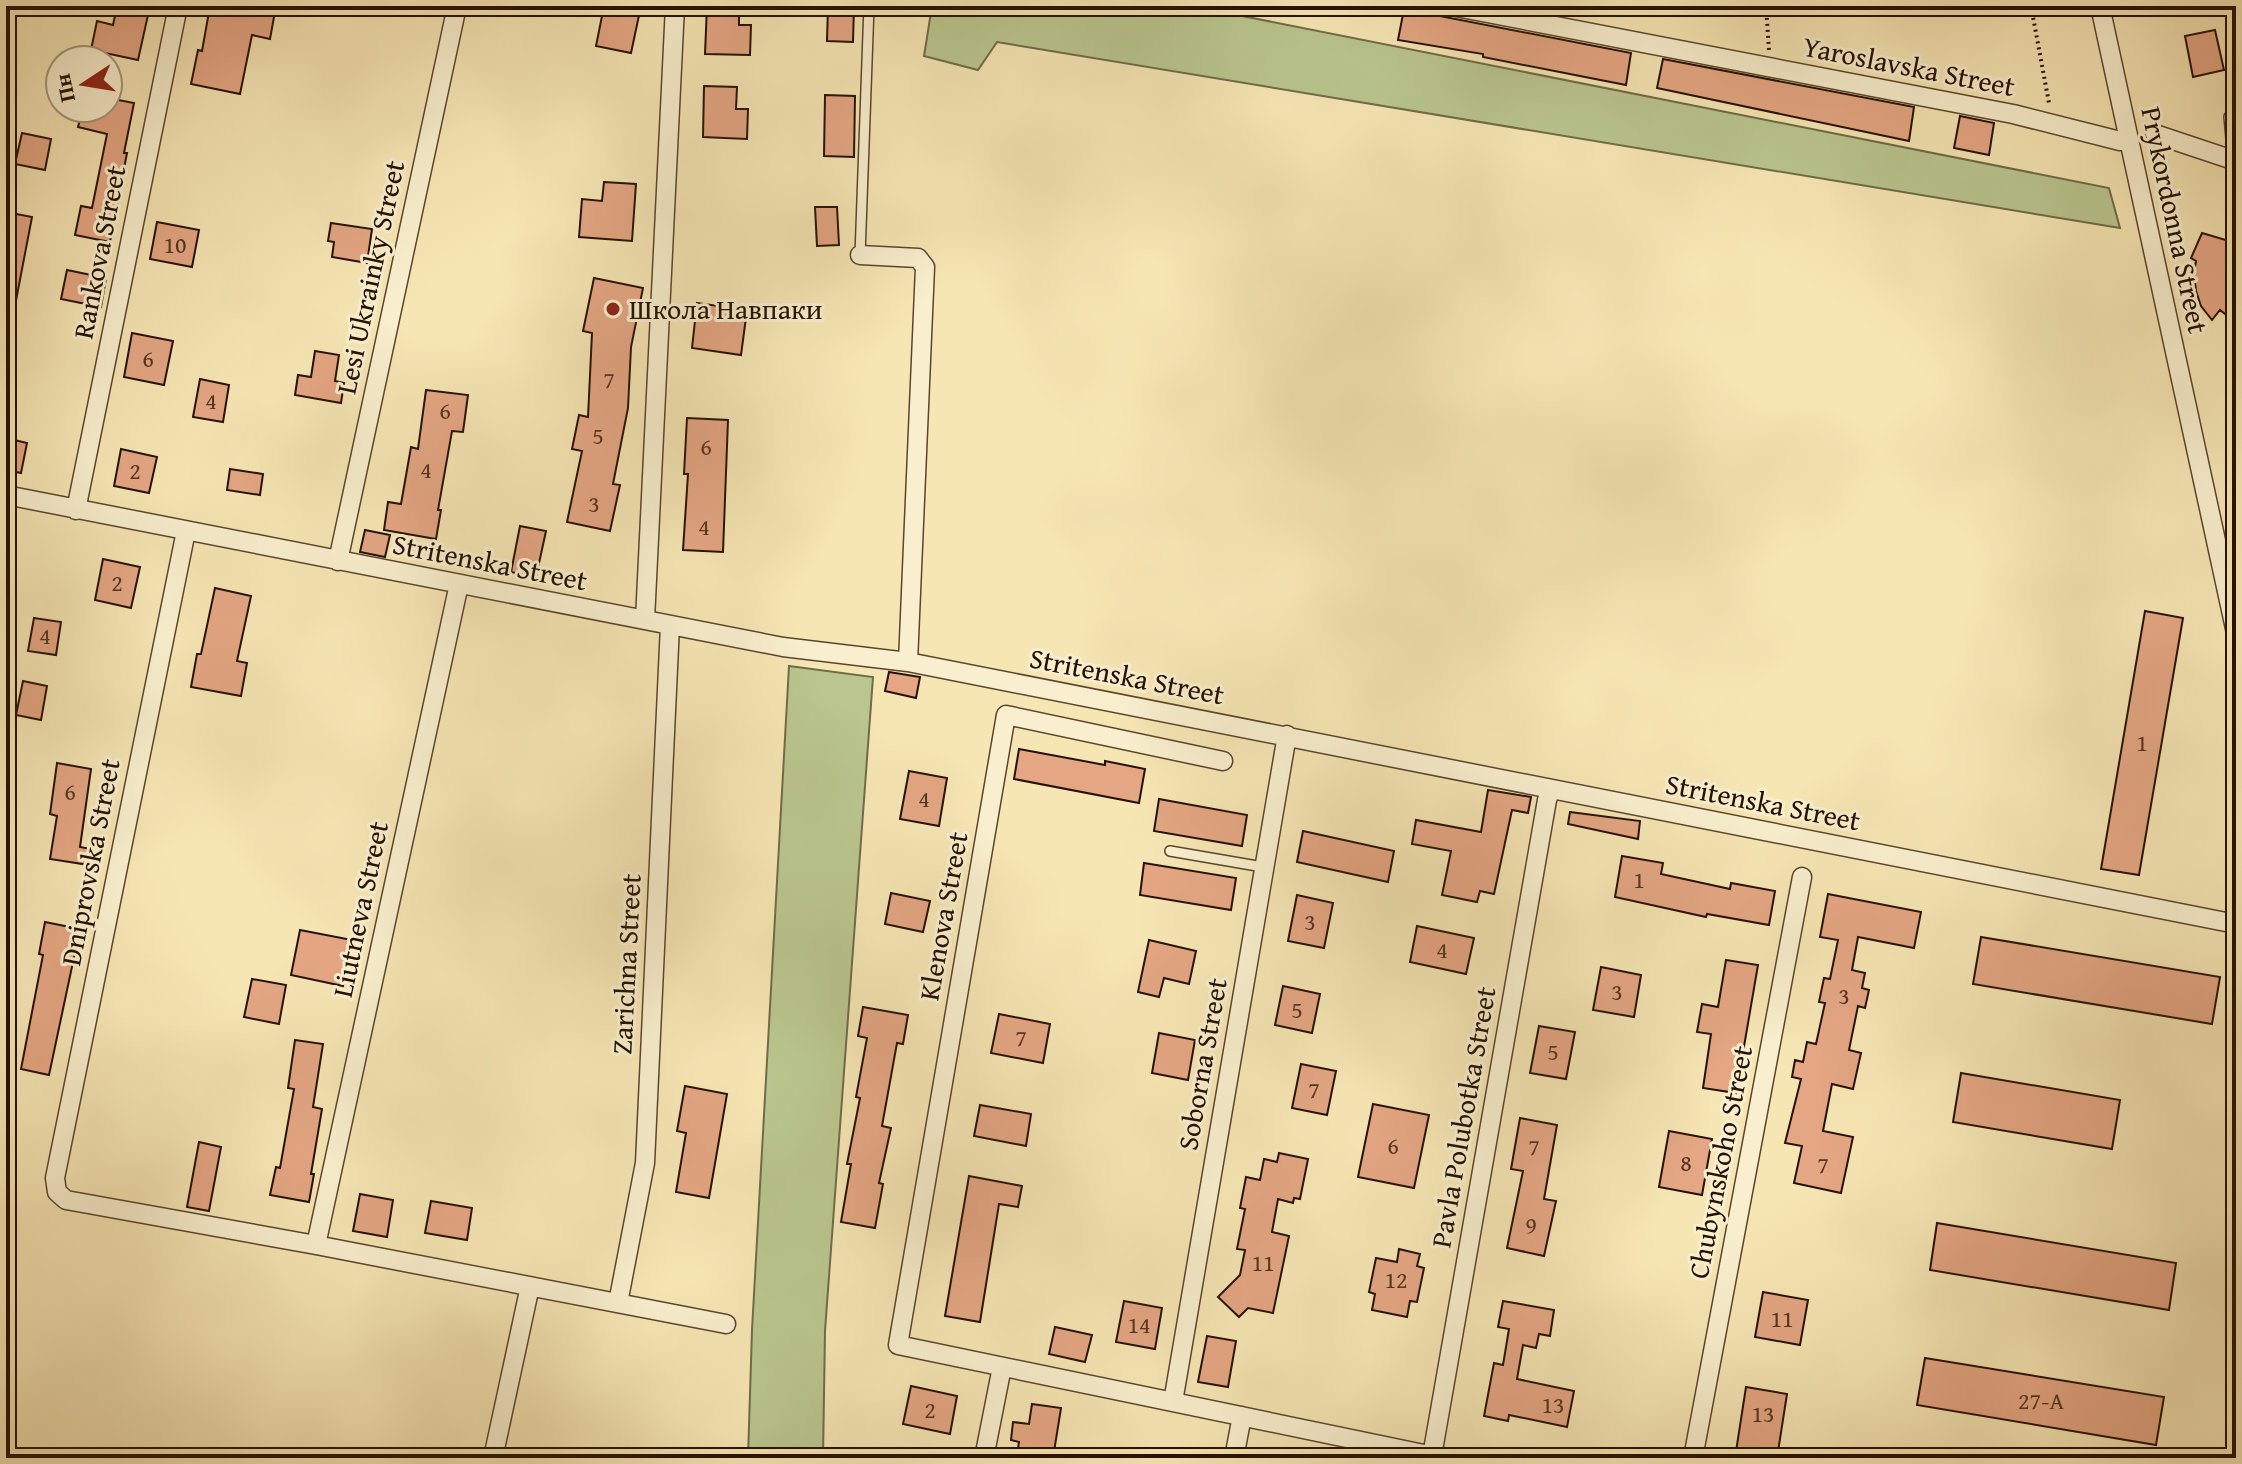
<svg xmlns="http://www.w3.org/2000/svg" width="2242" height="1464" viewBox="0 0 2242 1464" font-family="'Gentium Book Plus',serif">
  <rect width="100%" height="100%" fill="#f6e6b4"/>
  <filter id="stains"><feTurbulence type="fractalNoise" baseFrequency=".0025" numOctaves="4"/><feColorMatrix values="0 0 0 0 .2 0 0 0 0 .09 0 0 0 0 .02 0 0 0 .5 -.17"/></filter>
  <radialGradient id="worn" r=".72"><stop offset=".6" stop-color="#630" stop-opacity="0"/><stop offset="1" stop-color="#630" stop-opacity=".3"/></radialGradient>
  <path fill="#bac68f" stroke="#706c48" stroke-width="2" d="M932 6H1192L2109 188 2120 228 997 42 978 70 924 56Z
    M789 666 873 677 825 1331 823 1458H748L752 1330Z"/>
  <path fill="#e4a683" stroke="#251100" stroke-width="2" d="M117 6H150L138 60 91 50 97 21 113 25Z
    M210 6H276L270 39 252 35 240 94 191 84 198 50 202 51Z
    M604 6H641L631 53 596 46Z
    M707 6H739V25H751L750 55 705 54Z
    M828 6H854L853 42 827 41Z
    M1404 9 1631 53 1626 85 1483 57V54L1398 40Z
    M2215 30 2224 70 2193 77 2185 36Z
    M1663 59 1914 107 1909 141 1657 88Z
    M704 86 737 87 736 109H748L747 139 703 137Z
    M825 95 855 96 854 157 824 156Z
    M108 98 134 103 124 153H127L110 242 75 235 81 206 92 208 107 134 78 127 83 108H108Z
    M1960 116 1994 123 1989 155 1954 148Z
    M22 133 51 139 45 170 15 164Z
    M604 182 636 184 632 241 579 237 582 199 602 201Z
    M815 207H837L839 245 817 246Z
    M6 212 32 217 14 311 6 310Z
    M157 222 199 230 192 267 150 259Z
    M331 223 372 229 367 263 332 257 334 242 328 241Z
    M2202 233 2236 243V323L2220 310 2212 320 2201 306 2196 291 2194 273 2196 261 2191 258Z
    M67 270 106 278 101 307 61 299Z
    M594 278 643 288 631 347 628 408 613 484 620 485 610 531 567 522 582 451 572 449 579 415 588 417 592 333 583 331Z
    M697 303 747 310 741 355 692 348Z
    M132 333 173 341 164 385 124 377Z
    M315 351 339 355 335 381 344 383 341 403 295 395 298 375 311 377Z
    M200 379 229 385 223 422 193 417Z
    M426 390 468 395 463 432 452 431 438 510H441L436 539 384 530 388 502 401 504 411 447 418 449Z
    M687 418 728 420 723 552 683 550 688 474H684Z
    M6 438 27 443 21 473 6 470Z
    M121 449 157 457 149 493 114 486Z
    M230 469 263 474 260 495 227 490Z
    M520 526 546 531 536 577 511 572Z
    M365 530 390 535 385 557 360 552Z
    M103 559 140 567 131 608 95 600Z
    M215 588 251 596 237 661 247 663 241 696 191 687 197 654H201Z
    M2145 611 2183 618 2139 875 2101 869Z
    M34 618 61 622 56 655 28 651Z
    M889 672 920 677 916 698 885 691Z
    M23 681 47 686 41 720 16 715Z
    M1019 749 1105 765V761L1145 769 1139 803 1014 779Z
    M57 763 91 769 80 847 91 849 89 865 50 859 57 816 50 814Z
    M909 771 947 778 939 826 900 819Z
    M1488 790 1531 797 1528 813 1512 810 1494 894 1480 891 1477 902 1442 895 1451 851 1412 844 1416 820 1481 832Z
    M1159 799 1247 815 1242 846 1154 831Z
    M1570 812 1640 821 1638 839 1568 824Z
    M1303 831 1394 851 1388 882 1297 862Z
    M1622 856 1663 863 1661 874 1730 889 1731 883 1775 891 1769 925 1707 914 1706 917 1615 897Z
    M1144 863 1236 878 1231 910 1140 895Z
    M891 893 930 901 923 932 885 924Z
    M1828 894 1921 912 1914 948 1858 937 1852 970 1865 973 1862 988 1869 990 1865 1008 1858 1006 1849 1050 1861 1053 1853 1089 1832 1084 1823 1131 1853 1137 1841 1193 1794 1183 1802 1146 1785 1143 1801 1079 1792 1077 1795 1060 1803 1062 1807 1042 1816 1044 1825 1003 1819 1002 1824 978 1830 979 1838 940 1820 937Z
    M1297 895 1333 903 1324 948 1288 941Z
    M45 922 80 929 49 1075 21 1069 43 955 39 954Z
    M1417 926 1474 938 1466 974 1410 962Z
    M300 930 352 940 343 986 291 975Z
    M1981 937 2220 977 2212 1024 1973 984Z
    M1149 940 1196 951 1189 984 1164 978 1159 997 1138 992Z
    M1726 960 1758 965 1736 1093 1703 1088 1711 1034 1697 1032 1702 1004 1718 1007Z
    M1601 967 1641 975 1634 1017 1593 1010Z
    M252 979 286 985 279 1024 244 1017Z
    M1283 986 1320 994 1312 1033 1275 1025Z
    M863 1007 908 1015 903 1044 897 1043 882 1126 891 1128 879 1183 883 1184 875 1228 841 1222 851 1164H847L860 1098 856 1097 867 1038 858 1036Z
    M999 1014 1050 1024 1043 1063 991 1053Z
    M1539 1026 1575 1032 1566 1079 1530 1073Z
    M1159 1033 1195 1040 1188 1080 1152 1073Z
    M295 1040 323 1044 313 1107 322 1109 311 1174H314L309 1202 270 1195 276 1167 280 1168 294 1089 288 1088Z
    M1301 1064 1336 1071 1327 1115 1292 1108Z
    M1961 1073 2120 1100 2112 1149 1953 1122Z
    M685 1086 727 1094 709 1198 676 1192 686 1133 677 1131Z
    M1373 1104 1429 1115 1414 1188 1358 1177Z
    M980 1105 1031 1114 1026 1146 974 1136Z
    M1520 1118 1557 1125 1544 1199 1556 1201 1544 1256 1507 1248 1523 1171 1511 1169Z
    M1669 1131 1712 1139 1702 1195 1659 1187Z
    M199 1142 221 1147 209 1211 187 1207Z
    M1279 1153 1308 1159 1300 1199 1294 1198 1293 1203 1278 1199 1272 1232 1289 1236 1273 1313 1248 1308 1239 1317 1218 1297 1240 1275 1245 1250 1237 1249 1245 1209 1240 1208 1246 1177 1260 1180 1264 1159 1277 1162Z
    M969 1176 1022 1186 1018 1207 999 1204 980 1322 945 1316Z
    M360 1194 393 1200 387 1237 353 1231Z
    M431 1201 472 1208 467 1240 425 1233Z
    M1937 1223 2176 1263 2169 1310 1930 1270Z
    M1399 1249 1420 1254 1417 1266 1424 1268 1417 1302 1410 1301 1407 1317 1372 1310 1375 1294 1369 1292 1376 1258 1397 1262Z
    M1763 1292 1808 1300 1800 1345 1755 1337Z
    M1124 1301 1162 1308 1155 1349 1116 1342Z
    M1503 1301 1554 1310 1550 1336 1539 1334 1536 1348 1523 1345 1517 1379 1574 1391 1567 1427 1509 1415 1508 1421 1484 1416 1494 1363 1503 1365 1509 1329 1498 1327Z
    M1055 1327 1092 1335 1085 1362 1049 1354Z
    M1207 1336 1236 1341 1228 1387 1198 1382Z
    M1925 1358 2164 1397 2156 1445 1917 1405Z
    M911 1386 957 1396 950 1434 903 1424Z
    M1746 1387 1787 1394 1777 1458H1735Z
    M1032 1404 1061 1408 1053 1458 1017 1454 1019 1442 1011 1440 1013 1422 1029 1424Z"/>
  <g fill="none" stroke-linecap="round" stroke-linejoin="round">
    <defs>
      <path id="service" d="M2233 159 2229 117 2236 115
        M860 255 869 6
        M1170 851 1263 867"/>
      <path id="minor" d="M1451 6 2013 114 2120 141
        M2100 6 2236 633
        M2155 134 2236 161
        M860 255 918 258 925 267 908 662
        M6 495 783 647 908 662 2236 924
        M76 510 178 6
        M186 531 55 1178 57 1192 66 1200 316 1245 726 1324
        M338 561 457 6
        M645 620 675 6
        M1223 761 1006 715 898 1345 1443 1458
        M316 1245 459 584
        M618 1303 645 1163 670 625
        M1173 1402 1287 735
        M1432 1456 1547 800 1551 789
        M493 1458 530 1286
        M984 1458 1002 1367
        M1234 1458 1242 1416
        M1693 1458 1802 877"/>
    </defs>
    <use href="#service" stroke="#59462d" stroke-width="12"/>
    <use href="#minor" stroke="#59462d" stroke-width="21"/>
    <path stroke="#251100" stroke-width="4" stroke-dasharray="2 4" stroke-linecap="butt" d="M1766 6 1769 50
      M2031 6 2049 103"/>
    <use href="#service" stroke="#f9efce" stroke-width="9"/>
    <use href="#minor" stroke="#f9efce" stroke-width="18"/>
  </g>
  <circle fill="#8f2418" stroke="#f9efce" stroke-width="3" cx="613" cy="309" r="8"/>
  <g text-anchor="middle" stroke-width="6" stroke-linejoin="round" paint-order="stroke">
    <g font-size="24" fill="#553621">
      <text x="175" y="253">10</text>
      <text x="148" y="367">6</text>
      <text x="609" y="388">7</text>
      <text x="211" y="409">4</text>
      <text x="445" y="419">6</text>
      <text x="598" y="444">5</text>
      <text x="706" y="455">6</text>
      <text x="426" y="478">4</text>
      <text x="135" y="479">2</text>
      <text x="594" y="512">3</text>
      <text x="704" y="535">4</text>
      <text x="117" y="591">2</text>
      <text x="45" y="644">4</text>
      <text x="2142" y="751">1</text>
      <text x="70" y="800">6</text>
      <text x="924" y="807">4</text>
      <text x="1639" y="888">1</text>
      <text x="1310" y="930">3</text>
      <text x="1442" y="958">4</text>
      <text x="1617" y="1000">3</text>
      <text x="1844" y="1004">3</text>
      <text x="1297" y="1018">5</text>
      <text x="1021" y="1046">7</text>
      <text x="1553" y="1060">5</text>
      <text x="1314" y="1098">7</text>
      <text x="1393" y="1154">6</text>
      <text x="1534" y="1155">7</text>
      <text x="1686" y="1171">8</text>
      <text x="1823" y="1173">7</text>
      <text x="1531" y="1233">9</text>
      <text x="1263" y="1271">11</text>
      <text x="1396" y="1288">12</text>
      <text x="1782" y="1327">11</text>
      <text x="1139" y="1333">14</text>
      <text x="2041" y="1409">27-А</text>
      <text x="1553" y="1413">13</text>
      <text x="930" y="1418">2</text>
      <text x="1763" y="1422">13</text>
    </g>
    <g font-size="28" fill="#251100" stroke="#f9efce">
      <text transform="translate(1909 66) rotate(11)" y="10">Yaroslavska Street</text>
      <text transform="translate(2175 220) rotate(78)" y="10">Prykordonna Street</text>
      <text transform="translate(99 252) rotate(-79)" y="10">Rankova Street</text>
      <text transform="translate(370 277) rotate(-78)" y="10">Lesi Ukrainky Street</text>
      <text transform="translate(490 562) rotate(11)" y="10">Stritenska Street</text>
      <text transform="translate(1127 676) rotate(11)" y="10">Stritenska Street</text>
      <text transform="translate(1763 802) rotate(11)" y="10">Stritenska Street</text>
      <text transform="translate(90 862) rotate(-79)" y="10">Dniprovska Street</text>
      <text transform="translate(360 909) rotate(-78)" y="10">Liutneva Street</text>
      <text transform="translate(943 916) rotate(-80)" y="10">Klenova Street</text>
      <text transform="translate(626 964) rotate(-87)" y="10">Zarichna Street</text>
      <text transform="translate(1202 1064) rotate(-80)" y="10">Soborna Street</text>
      <text transform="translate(1463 1117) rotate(-80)" y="10">Pavla Polubotka Street</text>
      <text transform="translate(1720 1162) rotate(-79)" y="10">Chubynskoho Street</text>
    </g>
    <g font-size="28" fill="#251100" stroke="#f9efce" text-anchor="start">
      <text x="629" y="319">Школа Навпаки</text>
    </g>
  </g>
  <rect width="2242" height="1464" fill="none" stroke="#f6e6b4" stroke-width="32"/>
  <rect x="8" y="8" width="2226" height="1448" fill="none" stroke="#251100" stroke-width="4"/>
  <rect x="16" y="16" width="2210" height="1432" fill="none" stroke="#251100" stroke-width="2"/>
  <g transform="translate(84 84) rotate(258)"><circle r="38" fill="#f9efce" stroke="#a4967c" stroke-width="2"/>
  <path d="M0-6L14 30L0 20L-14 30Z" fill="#8f2418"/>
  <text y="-12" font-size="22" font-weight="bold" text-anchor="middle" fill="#251100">Пн</text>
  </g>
  <rect width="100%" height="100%" filter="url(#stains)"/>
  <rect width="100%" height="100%" fill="url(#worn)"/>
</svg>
